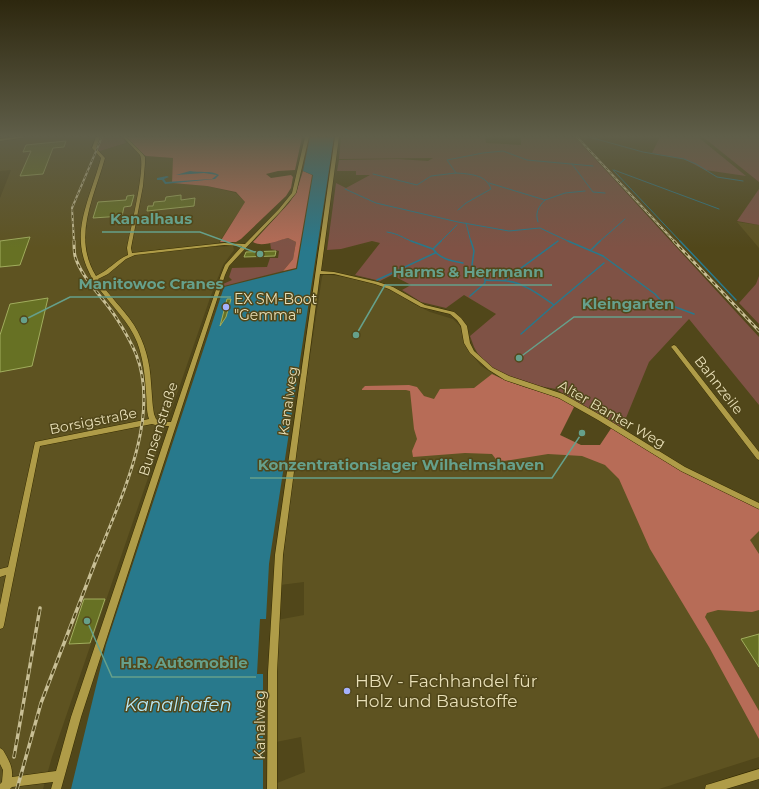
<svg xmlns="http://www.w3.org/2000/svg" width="759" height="789" viewBox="0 0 759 789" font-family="Montserrat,sans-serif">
  <rect width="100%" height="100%" fill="#51471a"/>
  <path fill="#5e5321" d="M28 137H101L96 152 128 143 140 153 146 156 174 158 172 183 207 186 236 193 245 202 216 247 233 246 234 250 223 265 210 298 52 757 43 789H0V198L11 170 0 171V140Z
    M737 222 759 225V248Z
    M324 274 346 277 378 285 399 294 412 303 430 312 453 319 460 326 468 349 481 366 505 381 539 390 560 435 581 445H600L612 427 689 475 759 507V757L659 789H278L277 783 305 772 301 737 276 742 277 620 304 615V582L280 585 297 443 322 277Z"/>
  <path fill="#7f5245" d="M100 137H123L126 143 97 152 95 149Z
    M341 137H485L486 143 521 145V137H575L759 337V405L689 319 649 362 621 430 556 389 533 385 508 377 492 369 480 358 474 347 470 336 496 314 464 295 446 308 421 302 402 290 411 285 392 275 380 281 355 275 380 243 372 241 341 249 327 250 336 183 346 188 370 175H356V171H337L339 160 398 159 428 161 433 158 339 159Z
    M660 137H698L746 176 705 170 684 159 652 153Z
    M703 137H759V182Z
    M759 189V225L737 221Z
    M288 238 296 242 293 259 283 271 224 286 223 284 232 280 229 277 232 268 267 267 270 258H278L279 251 271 249 270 242Z
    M759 276V324L739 303 756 284Z"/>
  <path fill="#b76c57" d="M126 137H302L295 170 278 171 266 174 271 178 291 175 293 177 291 188 286 196 241 239 236 242H220L245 202 236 192 207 186 172 183 173 158 146 156 140 153Z
    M303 171 312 175 296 268 283 271 293 259 296 242 288 238C279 240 262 248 253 242L289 203 296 193Z
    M492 374C519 388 549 392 575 405L560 435 581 445H600L612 427 689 475 759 507V531L750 540 759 554V610L752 612 718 610 707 613 705 617 759 711V739L709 647 650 549 619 479 605 465 582 456 548 454 498 462 492 454 465 453 413 457 412 451 417 439 414 429 410 391 406 390H362V389L365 386 409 385 417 387 424 396 434 399 440 389 474 388Z"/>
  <path fill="#28798c" d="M310 137H334L269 564 266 619H260L257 674H263V789H71L106 645 224 287 297 269 313 175 303 171Z
    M190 171C199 173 211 170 219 175L215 179 165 184 162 180H157V178L167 176 169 177 164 179 166 182 212 179 217 175 204 173 176 175Z"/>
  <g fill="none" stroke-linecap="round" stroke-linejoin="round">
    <path stroke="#28798c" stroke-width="1" d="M589 137 643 152 684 159 696 164 717 177 743 181
      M572 164 593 192 605 193
      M613 170 681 242
      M614 170 719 209
      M456 173C469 174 486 174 491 189L466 203 458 210
      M373 174 417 185 431 176 456 173 447 160 483 153 503 151 527 160 593 166
      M489 183 545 200 565 193 585 191
      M345 189 376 203 458 222 509 231 540 228 570 242
      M538 222C535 213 538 207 545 200
      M466 223 471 242
      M387 232C400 234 402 238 414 242
      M440 242 457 225
      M599 242 625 219"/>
    <path stroke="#28798c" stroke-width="1.5" d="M411 241 433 249
      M441 241 433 249C440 259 451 261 463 263
      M568 241 603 256 655 294 662 302 694 314
      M680 241 736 300
      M591 250 600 241
      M377 280 435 253
      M485 280C492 281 500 280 507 281 524 283 540 295 554 305L521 334
      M505 280 558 241
      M470 296 485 283V277L472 265 474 251 471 241
      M554 305 604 263"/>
  </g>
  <path fill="#677124" stroke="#a1ad5d" d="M66 141 64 147 53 148 43 174 20 176 31 151 23 152 26 145Z
    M134 195 131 206 124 207 122 216 93 218 98 202 126 200 127 196Z
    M181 195V200L195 198 194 206 147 211 148 206H153L154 202 165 201 166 197Z
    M30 237 20 265 0 267V241Z
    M276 251 275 256 244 257 246 252Z
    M48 298 32 366 0 372V335L10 304Z
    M227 299H231L226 317 220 326Z
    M84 599H105L90 643 69 644Z
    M759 634V667L741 639Z"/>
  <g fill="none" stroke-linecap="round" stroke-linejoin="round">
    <defs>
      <path id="minor" d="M15 137H28L0 141V139Z
        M96 137H100L96 148 105 158C94 198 72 237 96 276 109 270 116 260 128 255L127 248C130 231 146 167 140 155L123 137H126L142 153 145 157V163L143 186 131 248 132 253 224 243 245 244 279 209 292 193 305 137H309L296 193 281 211 241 253 229 266 225 275 81 717 61 789H51L53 782 12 787 10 789H0V784L2 782 3 770 0 764V748L3 750C8 759 13 766 12 777L56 771 71 717 169 426H159L152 424 40 446 4 625 3 628 0 629V605L6 575 0 577V569L8 567 35 442 149 419C146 410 147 401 146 392 145 375 143 358 137 342 129 322 113 307 100 290 64 241 87 209 101 158L92 148ZM224 245 242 246 225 265 221 275 171 422H160L156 419 154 414C152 404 152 393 151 383 150 362 145 343 134 325 123 308 108 295 98 279L108 274 126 259 135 255Z
        M335 137H339L321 271 334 272 378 282 393 287 425 305 454 312 461 318 467 326 470 343 474 351 493 368 509 376 563 394 602 416 685 467 759 503V509L681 471 598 420 559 398 505 380 489 370 470 353 464 343 461 326 457 320 450 314 421 307 389 289 375 284 334 274H320L283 555 277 672V789H267L268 672 275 555Z
        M674 345 676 346 759 452V460L757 459 672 348 671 347 672 346Z
        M759 769V779L726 789H705L706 785 710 784Z"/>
    </defs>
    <use href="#minor" stroke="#362c00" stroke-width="1"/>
    <use href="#minor" fill="#af9c48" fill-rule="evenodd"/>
    <defs>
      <path id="rail-far2" d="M577 137 675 242
        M74 242 72 208 102 137"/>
      <path id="rail-far1" d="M74 241C74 245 74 251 75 256 81 278 105 299 117 319 124 330 131 342 136 354 161 417 121 497 98 556
        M674 241 759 331"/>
      <path id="rail" d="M14 757 40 608
        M17 789 41 703 98 555"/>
    </defs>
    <use href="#rail-far2" stroke="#c8bf95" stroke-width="2"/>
    <use href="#rail-far1" stroke="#c8bf95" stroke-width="3"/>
    <use href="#rail" stroke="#c8bf95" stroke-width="3.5"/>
    <use href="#rail-far2" stroke="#51471a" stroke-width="1" stroke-dasharray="3" stroke-linecap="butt"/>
    <use href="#rail-far1" stroke="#51471a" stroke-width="1.5" stroke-dasharray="4" stroke-linecap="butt"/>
    <use href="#rail" stroke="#51471a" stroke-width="2" stroke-dasharray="6" stroke-linecap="butt"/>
  </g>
  <linearGradient id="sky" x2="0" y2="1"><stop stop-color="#2d270e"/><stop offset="0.55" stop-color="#5f5e49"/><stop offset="1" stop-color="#5f5e49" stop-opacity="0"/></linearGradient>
  <rect width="759" height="248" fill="url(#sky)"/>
  <g fill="#a5b1fc" stroke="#51471a" stroke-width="1.5">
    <circle cx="226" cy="307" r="4"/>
    <circle cx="347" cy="691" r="4"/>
  </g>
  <g text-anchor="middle" stroke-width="3" stroke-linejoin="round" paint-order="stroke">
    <g font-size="14" fill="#e8dfb7" stroke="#51471a" text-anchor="start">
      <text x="234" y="304">EX SM-Boot<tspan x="234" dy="16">"Gemma"</tspan></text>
    </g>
    <g font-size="14" fill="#e8dfb7" stroke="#51471a">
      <text transform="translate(719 385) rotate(52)" y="5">Bahnzeile</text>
      <text transform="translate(288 401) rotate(-82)" y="5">Kanalweg</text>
      <text transform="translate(612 414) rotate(30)" y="5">Alter Banter Weg</text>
      <text transform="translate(93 421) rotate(-11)" y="5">Borsigstraße</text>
      <text transform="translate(158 429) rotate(-72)" y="5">Bunsenstraße</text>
      <text transform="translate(260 725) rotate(-90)" y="5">Kanalweg</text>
    </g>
    <g font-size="17" fill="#e8dfb7" stroke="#51471a" text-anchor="start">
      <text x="355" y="687">HBV - Fachhandel für<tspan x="355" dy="20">Holz und Baustoffe</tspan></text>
    </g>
    <g font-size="18" font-style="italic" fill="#b8e8f5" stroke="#51471a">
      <text x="178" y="711">Kanalhafen</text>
    </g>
  </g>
  <path fill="none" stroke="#66a08b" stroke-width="1.5" d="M260 254L200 232H102M356 335L385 285H552M24 320L70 297H231M519 358L574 317H682M582 433L552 478H250M87 621L112 677H256"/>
  <g fill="#66a08b" stroke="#51471a" stroke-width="1.5">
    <circle cx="260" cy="254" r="4"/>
    <circle cx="356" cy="335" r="4"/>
    <circle cx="24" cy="320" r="4"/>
    <circle cx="519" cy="358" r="4"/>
    <circle cx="582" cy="433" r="4"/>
    <circle cx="87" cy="621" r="4"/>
  </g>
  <g font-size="15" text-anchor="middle" font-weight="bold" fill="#66a08b" stroke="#51471a" stroke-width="3" stroke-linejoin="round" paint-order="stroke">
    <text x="151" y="224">Kanalhaus</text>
    <text x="468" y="277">Harms &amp; Herrmann</text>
    <text x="151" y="289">Manitowoc Cranes</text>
    <text x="628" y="309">Kleingarten</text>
    <text x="401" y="470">Konzentrationslager Wilhelmshaven</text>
    <text x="184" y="668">H.R. Automobile</text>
  </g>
</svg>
